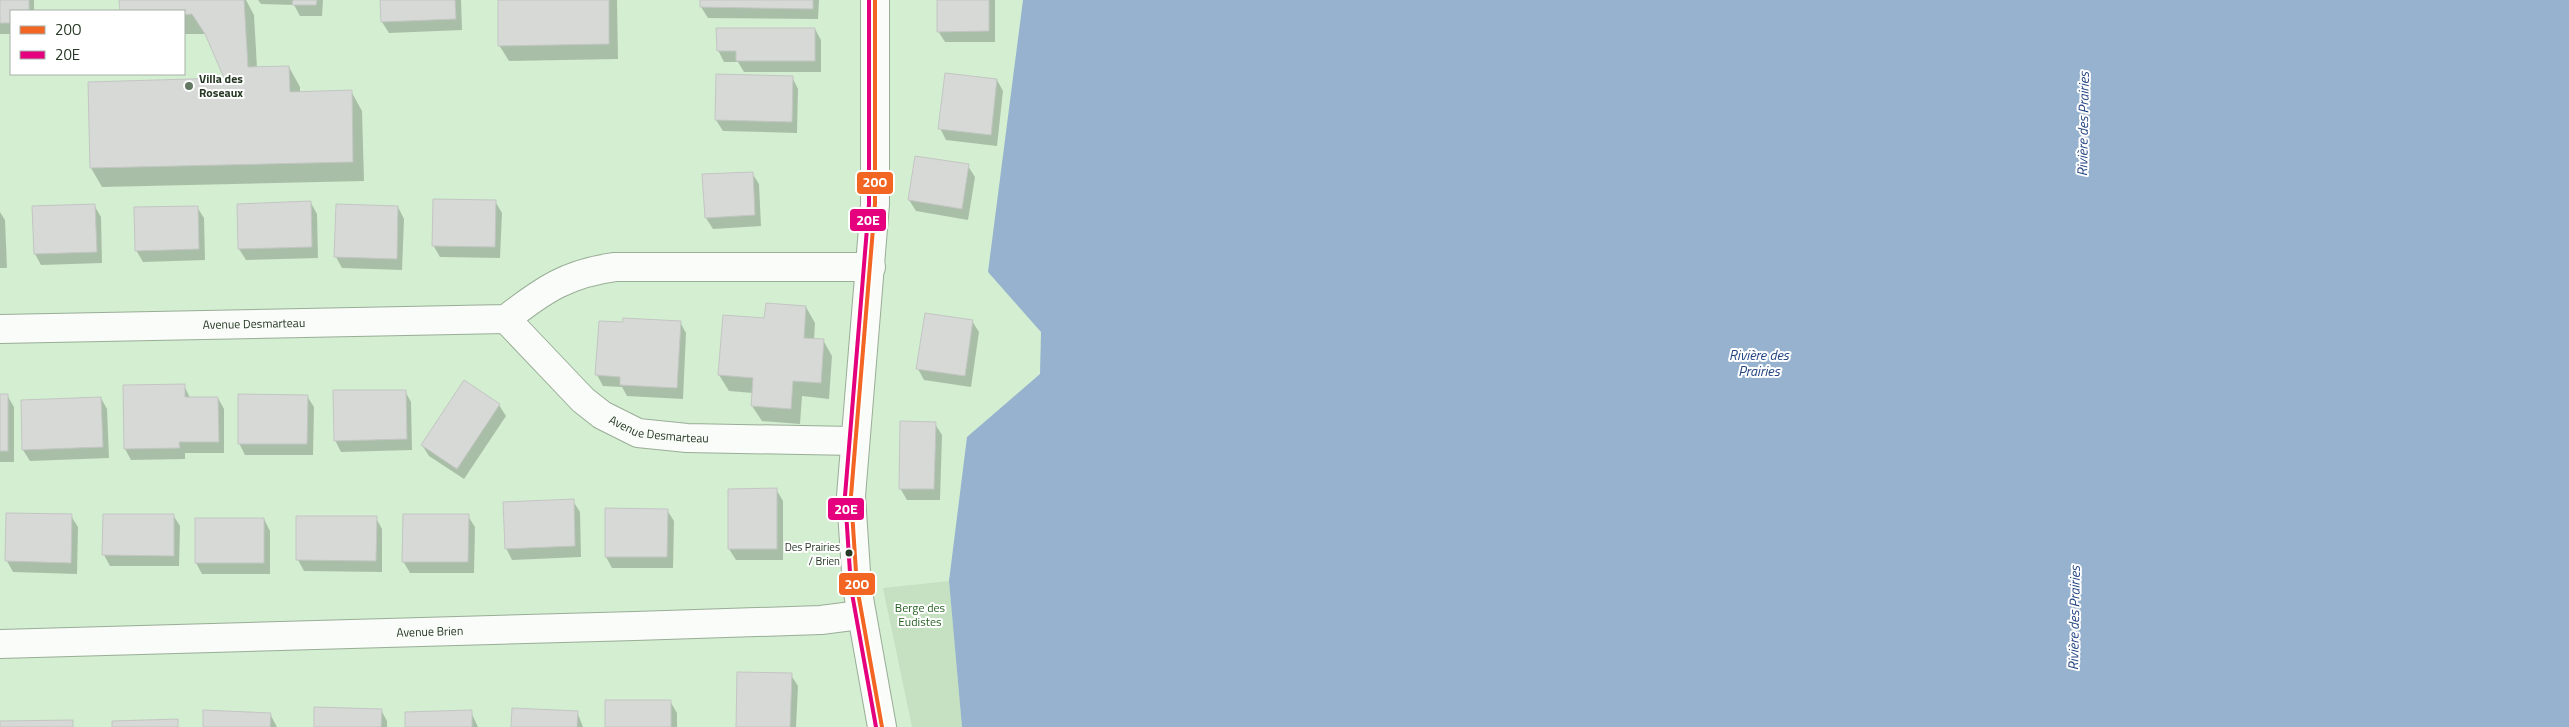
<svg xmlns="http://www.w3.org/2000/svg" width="2569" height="727" viewBox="0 0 2569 727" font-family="'Titillium Web',sans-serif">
  <rect width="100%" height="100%" fill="#d4eed1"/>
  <path fill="#c5e1c1" d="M949 581 962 727H912L883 588Z"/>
  <path fill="#96b2ce" d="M1023 0H2569V727H962L949 581 967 437 1040 374 1041 332 988 272Z"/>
  <path fill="#0003" d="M0 0H34V11H11V34H0Z
    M120 0H246L254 15 257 68 289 67 300 87V93L351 91 362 111 364 181 102 187 91 168 226 80 205 34H184V11H121Z
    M258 0H323L322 16H300L294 5 261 4Z
    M381 0H461L462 30 389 33 382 22Z
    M499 0H617L618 59 509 61 499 45Z
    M701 0H819L818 19 708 18 701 7Z
    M938 0H995V42H945L938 31Z
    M815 29 821 40V72H744L738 62H724L718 50Z
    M792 77 798 89 797 133 723 131 716 120Z
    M997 80 1003 91 997 146 946 140 940 128Z
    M968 166 975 177 968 220 916 211 909 200Z
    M752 173 759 184 761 226 713 229 706 218Z
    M495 201 502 213 500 258 440 257 433 245Z
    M311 203 317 214 318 258 246 260 239 249V205Z
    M94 205 101 217 102 263 41 265 35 254Z
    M197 207 204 218 205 260 143 262 136 250Z
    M398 207 404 219 402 270 342 268 336 257Z
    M0 212 5 220 7 268H0Z
    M806 307 815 323 814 340H823L832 356 829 399 802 396 800 424 762 421 752 406 753 393 729 391 719 375 765 319Z
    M972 321 979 332 971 387 924 380 918 369Z
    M680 322 686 333 683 399 627 396 622 387 603 386 597 375 624 323Z
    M184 385 190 398H218L224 409V453H185V459L131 460 125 449Z
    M405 391 411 402 412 450 341 452 335 440Z
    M0 395H7L14 407V462H0Z
    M307 396 314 407 313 455H245L239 443Z
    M101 398 107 409 109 458 30 461 23 450Z
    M499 405 506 416 464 479 429 456 422 445Z
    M935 424 942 435 940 500H907L900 488Z
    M776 489 783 501V560H736L729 549Z
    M573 501 580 512 581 557 512 560 506 548Z
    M667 510 674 521 673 568H612L606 557Z
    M104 515H173L180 526 179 566H110L104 555Z
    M71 516 78 527 77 574 13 572 7 561Z
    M468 516 475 527 474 573H410L403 561Z
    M376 518 382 529V572L304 571 298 560Z
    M264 519 270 531V574H202L196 563Z
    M791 675 798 686 796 727H737Z
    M670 701 677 713V727H606Z
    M381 710 387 721V727H315Z
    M471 712 478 727H406Z
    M577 712 583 727H512Z
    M270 714 277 727H204Z"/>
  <path fill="#d6d9d6" stroke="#c3c6c3" d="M0 0H29V11H11V23H0Z
    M119 0H244L248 67 289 66 290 92 352 90 353 162 90 168 88 82 224 78 205 34 192 14 184 15V11H120Z
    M293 0H317L316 5H292Z
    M380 0H455L456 19 381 22Z
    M498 0H609V44L498 46Z
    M700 0H813V9L700 7Z
    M937 0H989V31L937 32Z
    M716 28H815V61H736V51H717Z
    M945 73 997 79 991 135 938 129Z
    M716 74 793 76 792 122 715 120Z
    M915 156 969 164 962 209 908 200Z
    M753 172 755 215 705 218 702 174Z
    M433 199 496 200 495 247 432 246Z
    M311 201 312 247 238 249 237 204Z
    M95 204 97 252 34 254 32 206Z
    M336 204 398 206 397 259 334 257Z
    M198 206 199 249 135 251 134 207Z
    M766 303 806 306 804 338 824 339 821 383 793 381 791 409 751 406 753 378 718 375 723 315 764 318Z
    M925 313 973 320 965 376 916 369Z
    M623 318 681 321 677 388 620 385V377L595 375 599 321 623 322Z
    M464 380 500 404 457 469 421 445Z
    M185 384V397H218L219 442H179L180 448 124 449 123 385Z
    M333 390H406L407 439 334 441Z
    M0 394H8V451H0Z
    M238 394 308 395 307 444H238Z
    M101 397 103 447 22 450 21 400Z
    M900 421 936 422 934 489H899Z
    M777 488V549H728V489Z
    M574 499 575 546 505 549 503 502Z
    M605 508 668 509 667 557H605Z
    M6 513 72 514 71 563 5 561Z
    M103 514H174V556L102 555Z
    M403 514H469L468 562H402Z
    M296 516H377L376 561 296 560Z
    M195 518H264V563H195Z
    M737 672 792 673 790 727H736Z
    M605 700H671V727H605Z
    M314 707 382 709 381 727H314Z
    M512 708 578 711 577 727H511Z
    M203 710 271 713 270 727H203Z
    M472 710V727H405V712Z
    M178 719V727H112V721Z
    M73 720V727H0V721Z"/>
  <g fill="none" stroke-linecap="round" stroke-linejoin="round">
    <defs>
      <g id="minor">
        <path id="s1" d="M506 319 583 400 602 415 638 433 687 438 854 441"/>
        <path id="s2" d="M0 329 506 319C543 290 568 273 615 267H871"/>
        <path id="s3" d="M0 644 635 626 821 620 860 615"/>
      </g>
      <path id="tertiary" d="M875 0V204L851 496 857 587 882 727"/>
    </defs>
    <use href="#minor" stroke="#99ad97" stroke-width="30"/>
    <use href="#tertiary" stroke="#99ad97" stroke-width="30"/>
    <use href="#minor" stroke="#f9fcf8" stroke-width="28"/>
    <use href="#tertiary" stroke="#f9fcf8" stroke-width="28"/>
    <defs>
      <path id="bus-1" d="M875 0V204L851 496 857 587 882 727"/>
      <path id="bus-2" d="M869 0V204L845 496 851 588 876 727"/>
    </defs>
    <use href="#bus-1" stroke="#fff" stroke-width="8"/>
    <use href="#bus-2" stroke="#fff" stroke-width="8"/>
    <use href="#bus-1" stroke="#f26522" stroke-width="4"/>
    <use href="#bus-2" stroke="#e5007d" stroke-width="4"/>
  </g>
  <circle fill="#637861" stroke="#fff" stroke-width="2" cx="189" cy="86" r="5"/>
  <circle fill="#263924" stroke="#fff" stroke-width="2" cx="849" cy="553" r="4.5"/>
  <g text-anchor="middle" stroke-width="4" stroke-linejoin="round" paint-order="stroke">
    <g font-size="11" fill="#263924" stroke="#fff" text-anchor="end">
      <text x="840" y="551">Des Prairies<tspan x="840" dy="14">/ Brien</tspan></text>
    </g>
    <g font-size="12" font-weight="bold" fill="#263924" stroke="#fff" text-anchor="start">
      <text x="199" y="83">Villa des<tspan x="199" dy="14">Roseaux</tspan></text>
    </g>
    <g font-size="12" fill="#263924" stroke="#fff">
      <text dy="4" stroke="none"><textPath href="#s2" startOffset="254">Avenue Desmarteau</textPath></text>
      <text dy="4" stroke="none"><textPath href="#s1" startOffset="196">Avenue Desmarteau</textPath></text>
      <text dy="4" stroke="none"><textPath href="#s3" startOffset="430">Avenue Brien</textPath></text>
    </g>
    <g font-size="12" fill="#266021" stroke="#fff">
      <text x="920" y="612">Berge des<tspan x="920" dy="14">Eudistes</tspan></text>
    </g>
    <g font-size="14" font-style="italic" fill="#224382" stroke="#fff">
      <text transform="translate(2083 124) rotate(-89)" y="5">Rivière des Prairies</text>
      <text x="1759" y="360">Rivière des<tspan x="1759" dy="16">Prairies</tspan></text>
      <text transform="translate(2074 618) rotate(-89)" y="5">Rivière des Prairies</text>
    </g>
  </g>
  <g stroke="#fff" stroke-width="2">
    <rect x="856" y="171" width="38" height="24" rx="5" fill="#f26522"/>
    <rect x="849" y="208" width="38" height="24" rx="5" fill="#e5007d"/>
    <rect x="827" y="497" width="38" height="24" rx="5" fill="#e5007d"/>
    <rect x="838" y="572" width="38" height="24" rx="5" fill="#f26522"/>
  </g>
  <g font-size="14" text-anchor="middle" font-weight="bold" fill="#fff">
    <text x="875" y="187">20O</text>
    <text x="868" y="225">20E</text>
    <text x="846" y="514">20E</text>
    <text x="857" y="589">20O</text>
  </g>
  <rect x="10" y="10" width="175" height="65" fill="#ffffff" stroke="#a8b0a7"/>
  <rect x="20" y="26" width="25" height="8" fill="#f26522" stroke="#a8b0a7"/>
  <text x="55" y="35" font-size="15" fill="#263924">20O</text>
  <rect x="20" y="51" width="25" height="8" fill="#e5007d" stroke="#a8b0a7"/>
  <text x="55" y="60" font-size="15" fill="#263924">20E</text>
</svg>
